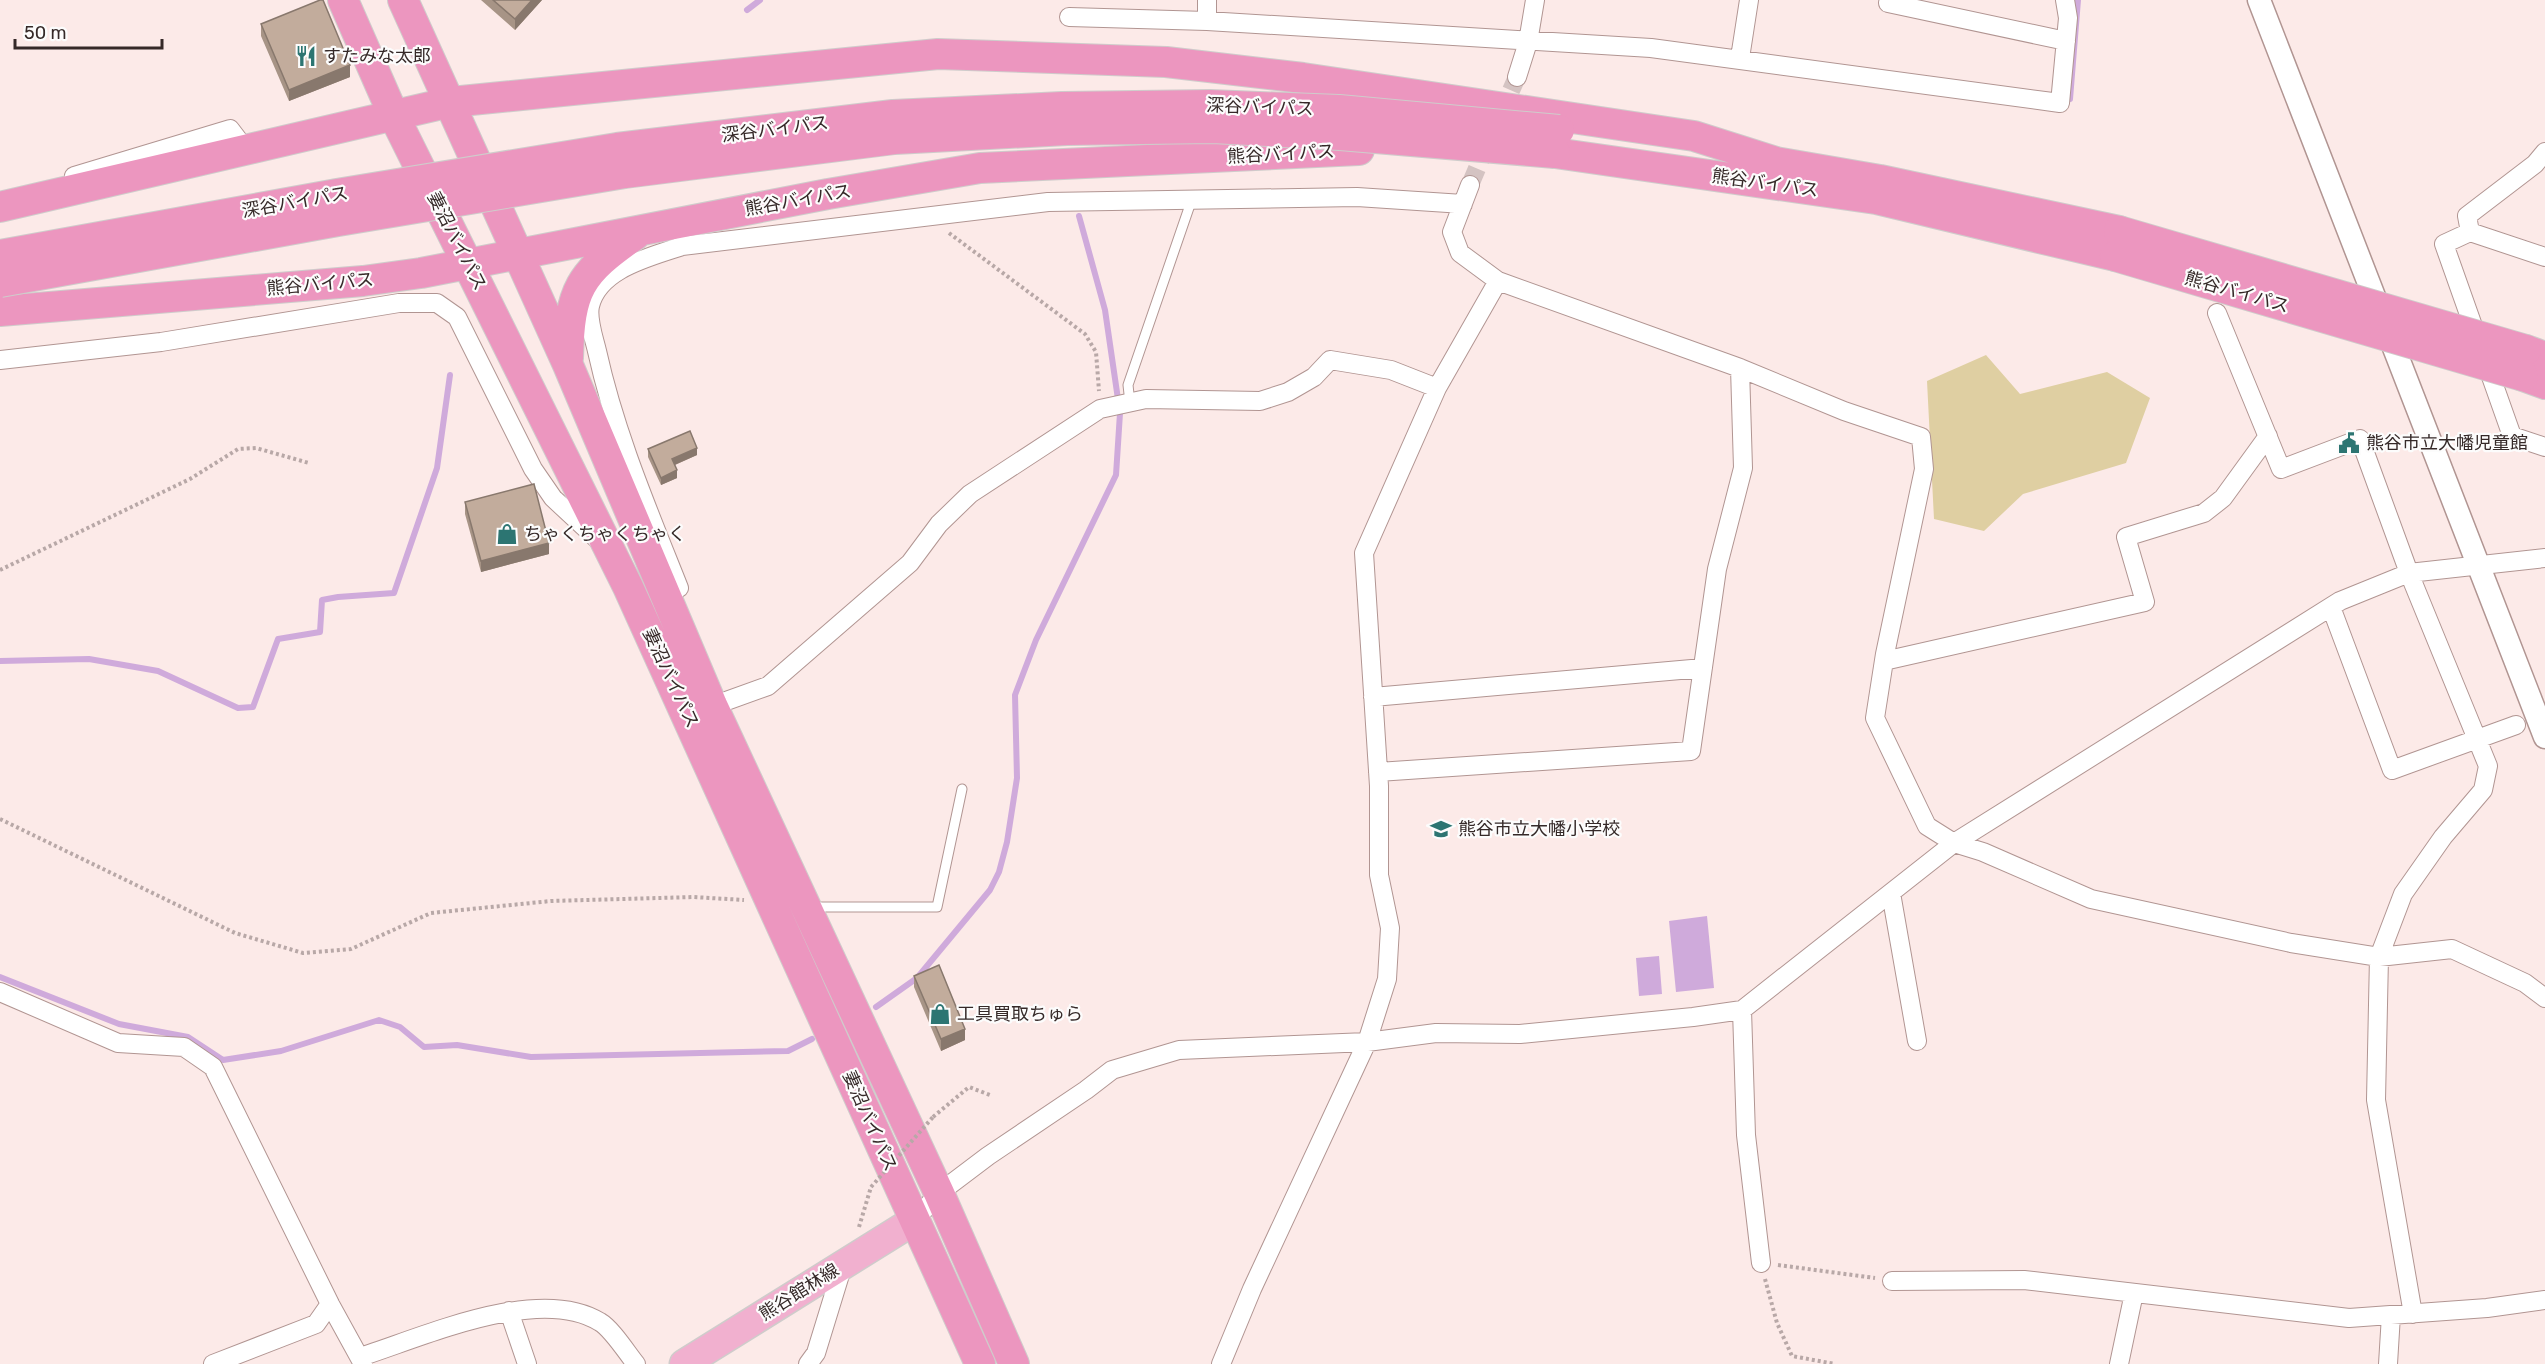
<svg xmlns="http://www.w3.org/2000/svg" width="2545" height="1364" viewBox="0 0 2545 1364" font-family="Rubik,'Noto Sans JP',sans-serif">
  <rect width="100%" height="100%" fill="#fceae8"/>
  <path fill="#dfcfa2" d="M1986 355 2020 394 2107 372 2150 398 2126 463 2023 494 1984 531 1934 519 1927 381Z"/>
  <path fill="#cfaadb" d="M1707 916 1714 988 1676 992 1669 921Z
    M1659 956 1662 994 1639 996 1636 958Z"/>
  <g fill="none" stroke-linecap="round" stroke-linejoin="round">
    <path stroke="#cfaadb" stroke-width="6" d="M747 10 760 0
      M2070 99 2078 0
      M0 661 89 659 158 671 238 708 253 707 278 639 320 632 322 600 338 597 394 593 437 468 450 375
      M0 977 119 1024 188 1037 223 1060 281 1051 379 1020 400 1027 424 1047 457 1045 531 1057 788 1051 812 1039
      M876 1007 917 978 990 890 999 872 1007 842 1017 778 1015 695 1036 640 1116 475 1120 413 1105 310 1079 216"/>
    <path stroke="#d4c3c2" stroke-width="18" stroke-dasharray="18 9" stroke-linecap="butt" d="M1500 115 1517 77
      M1470 185 1489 140"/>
    <defs>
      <path id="service" d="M1130 403 1128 385 1192 199
        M811 907H937L962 789"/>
      <path id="minor" d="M1207 0V21
        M1888 3 2066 41
        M1069 17 1207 21 1651 48 2060 103 2068 18 2065 0
        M1740 58 1749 0
        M1517 77 1528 42 1535 0
        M2545 152 2535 164 2467 216 2470 232 2545 257
        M74 176 230 129 246 150
        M1470 185 1452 232 1460 253 1498 281 1740 368 1844 411 1921 437 1924 469 1885 654 1875 718 1927 826 1954 843 1983 852 2091 899 2291 943 2379 957 2452 949 2525 983 2545 998
        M2470 232 2444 244 2512 436 2545 447
        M2217 313 2281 469 2360 439 2409 573 2488 766 2483 790 2443 837 2403 894 2379 957 2376 1100 2413 1314
        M0 360 161 342 399 303H437L457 317 533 469 553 498 597 539
        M665 594 679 588C648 510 615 433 597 351 594 338 587 319 590 306 599 268 651 257 682 246L1048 202 1357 197 1463 204
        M2331 607 2392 770 2516 725
        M1884 661 2145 602 2126 537 2204 513 2223 498 2268 436
        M1373 697 1703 668
        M704 709 768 686 910 563 939 524 970 494 1100 409 1146 399 1260 401 1288 392 1314 377 1330 360 1391 370 1437 388
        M1378 772 1691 751 1717 569 1743 468 1740 368
        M1891 893 1917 1041
        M0 992 118 1043 184 1047 213 1067 330 1304 363 1364
        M1742 1010 1746 1135 1761 1263
        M915 1220 939 1193 988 1156 1086 1090 1112 1070 1179 1050 1367 1042 1436 1033 1520 1034 1693 1017 1742 1010 1954 843 2340 601 2409 573 2545 558
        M1892 1281 2024 1280 2349 1318 2487 1308 2545 1300
        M509 1311 527 1364
        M360 1357C423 1337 539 1284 600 1322 612 1329 627 1353 636 1364
        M213 1364 316 1324 330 1304
        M808 1364 816 1353 843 1265
        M1221 1364 1252 1289 1367 1042 1387 979 1390 928 1379 875V786L1364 553 1437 388 1498 281
        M2119 1364 2134 1293
        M2388 1364 2391 1315"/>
      <path id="tertiary" d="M2259 0 2545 737"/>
      <path id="primary" d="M684 1364 915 1220"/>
      <path id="trunk" d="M343 0 393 114 628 587 980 1364
        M403 0 568 365 712 705 939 1193 1014 1364
        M1555 153 1876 199 2115 256
        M1758 159 1880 180 2119 231
        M0 207 451 102 938 54 1166 62 1303 78 1694 136 1776 162
        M0 311 363 281 421 273 828 194 980 168 1359 150
        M2526 350 2545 357
        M568 358C570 289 579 274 635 235
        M2523 376 2545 384"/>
    </defs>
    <use href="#service" stroke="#b19592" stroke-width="11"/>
    <use href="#minor" stroke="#b19592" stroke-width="20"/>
    <use href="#tertiary" stroke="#b19592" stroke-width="25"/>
    <use href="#primary" stroke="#cfcccb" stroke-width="31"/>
    <use href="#trunk" stroke="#cfcccb" stroke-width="32"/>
    <path stroke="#b8a8a7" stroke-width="4" stroke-dasharray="3 3" stroke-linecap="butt" d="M949 233 1085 334 1096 352 1099 391
      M0 570 190 479 238 449 256 448 309 463
      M0 819 235 933 303 953 351 949 431 913 551 901 693 897 744 900
      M933 1117 969 1087 990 1095
      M859 1227 871 1187
      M1778 1265 1875 1278
      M1765 1279 1777 1323 1792 1356 1835 1364"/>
    <use href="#service" stroke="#fff" stroke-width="9"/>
    <use href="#minor" stroke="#fff" stroke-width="18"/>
    <use href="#tertiary" stroke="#fff" stroke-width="22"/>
    <use href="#primary" stroke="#f1b0cf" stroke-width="28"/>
    <use href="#trunk" stroke="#ec96bf" stroke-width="30"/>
    <defs>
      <path id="trunk-bridge" d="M2119 231 2526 350
        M0 255 337 194 617 148 893 115 1062 107 1210 105 1339 110 1559 130
        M2115 256 2523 376
        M0 282 338 221 625 173 895 139 1067 130 1213 128 1340 135 1555 153"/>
    </defs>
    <use href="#trunk-bridge" stroke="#cfcccb" stroke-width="32" stroke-linecap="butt"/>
    <path stroke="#b8a8a7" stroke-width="4" stroke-dasharray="3 3" stroke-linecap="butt" d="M871 1187 933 1117"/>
    <use href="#trunk-bridge" stroke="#ec96bf" stroke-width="30"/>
  </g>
  <path fill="#a79486" d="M481 0H542L515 30Z
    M261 24 350 77 289 101 261 36Z
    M648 449 697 455 675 465 677 478 661 485 648 457Z
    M465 502 549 554 481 572 465 514Z
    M914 976 965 1040 941 1051 914 987Z"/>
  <path fill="#88786d" d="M532 0H542L515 30V19Z
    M350 65V77L289 101V90Z
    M697 448V455L672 466V459Z
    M677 470V478L661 485V478Z
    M549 543V554L481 572V561Z
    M965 1029V1040L941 1051V1039Z"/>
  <path fill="#c2ac9c" stroke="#88786d" stroke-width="1.5" d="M320 0H323L350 65 289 90 261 24Z
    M493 0H532L515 19Z
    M690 431 697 448 672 459 677 470 661 478 648 449Z
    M534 484 549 543 481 561 465 502Z
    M939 965 965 1029 941 1039 914 976Z"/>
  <defs>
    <symbol id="restaurant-bare" viewBox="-9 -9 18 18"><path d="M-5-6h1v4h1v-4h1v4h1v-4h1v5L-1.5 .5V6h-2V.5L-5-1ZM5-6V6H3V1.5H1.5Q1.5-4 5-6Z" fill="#2c7572" stroke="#fcfcfc" stroke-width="2.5" paint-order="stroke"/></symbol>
    <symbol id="civic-bare" viewBox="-9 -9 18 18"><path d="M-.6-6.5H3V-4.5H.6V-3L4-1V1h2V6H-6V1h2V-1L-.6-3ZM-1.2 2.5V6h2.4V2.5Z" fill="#2c7572" stroke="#fcfcfc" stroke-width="2.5" paint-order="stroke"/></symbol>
    <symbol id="shop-bare" viewBox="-9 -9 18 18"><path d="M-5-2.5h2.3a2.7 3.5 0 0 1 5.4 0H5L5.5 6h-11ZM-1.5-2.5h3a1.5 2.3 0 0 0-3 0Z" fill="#2c7572" stroke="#fcfcfc" stroke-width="2.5" paint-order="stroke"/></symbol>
    <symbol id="school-bare" viewBox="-9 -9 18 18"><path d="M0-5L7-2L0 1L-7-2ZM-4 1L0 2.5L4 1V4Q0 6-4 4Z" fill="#2c7572" stroke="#fcfcfc" stroke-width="2.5" paint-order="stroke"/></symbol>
  </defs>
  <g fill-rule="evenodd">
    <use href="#restaurant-bare" x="291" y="41" width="30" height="30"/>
    <use href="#civic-bare" x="2334" y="428" width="30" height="30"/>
    <use href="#shop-bare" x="492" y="519" width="30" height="30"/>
    <use href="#school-bare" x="1426" y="814" width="30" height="30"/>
    <use href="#shop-bare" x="925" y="999" width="30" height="30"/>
  </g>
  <g text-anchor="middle" stroke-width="4.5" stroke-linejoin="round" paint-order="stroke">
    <g font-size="18" fill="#352928" stroke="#fcfcfc" text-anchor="start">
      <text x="323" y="62">すたみな太郎</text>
      <text x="2366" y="449">熊谷市立大幡児童館</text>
      <text x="524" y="540">ちゃくちゃくちゃく</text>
      <text x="1458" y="835">熊谷市立大幡小学校</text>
      <text x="957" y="1020">工具買取ちゅら</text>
    </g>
    <g font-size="18" fill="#352928" stroke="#fcfcfc">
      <text transform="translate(1260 107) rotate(2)" y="6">深谷バイパス</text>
      <text transform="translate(775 129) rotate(-7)" y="6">深谷バイパス</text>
      <text transform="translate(1281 154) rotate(-3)" y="6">熊谷バイパス</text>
      <text transform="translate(1765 183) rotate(8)" y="6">熊谷バイパス</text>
      <text transform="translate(798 200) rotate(-10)" y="6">熊谷バイパス</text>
      <text transform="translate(295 202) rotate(-10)" y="6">深谷バイパス</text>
      <text transform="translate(457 241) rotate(63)" y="6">妻沼バイパス</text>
      <text transform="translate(320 284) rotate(-5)" y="6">熊谷バイパス</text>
      <text transform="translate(2237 292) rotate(16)" y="6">熊谷バイパス</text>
      <text transform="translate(671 678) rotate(65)" y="6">妻沼バイパス</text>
      <text transform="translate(870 1121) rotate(66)" y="6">妻沼バイパス</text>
      <text transform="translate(799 1292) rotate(-32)" y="6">熊谷館林線</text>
    </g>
  </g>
  <path d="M15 39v9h147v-9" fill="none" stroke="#352928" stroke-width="3"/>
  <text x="24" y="39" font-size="18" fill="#352928" stroke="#fcfcfc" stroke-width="4.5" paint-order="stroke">50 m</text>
</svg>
